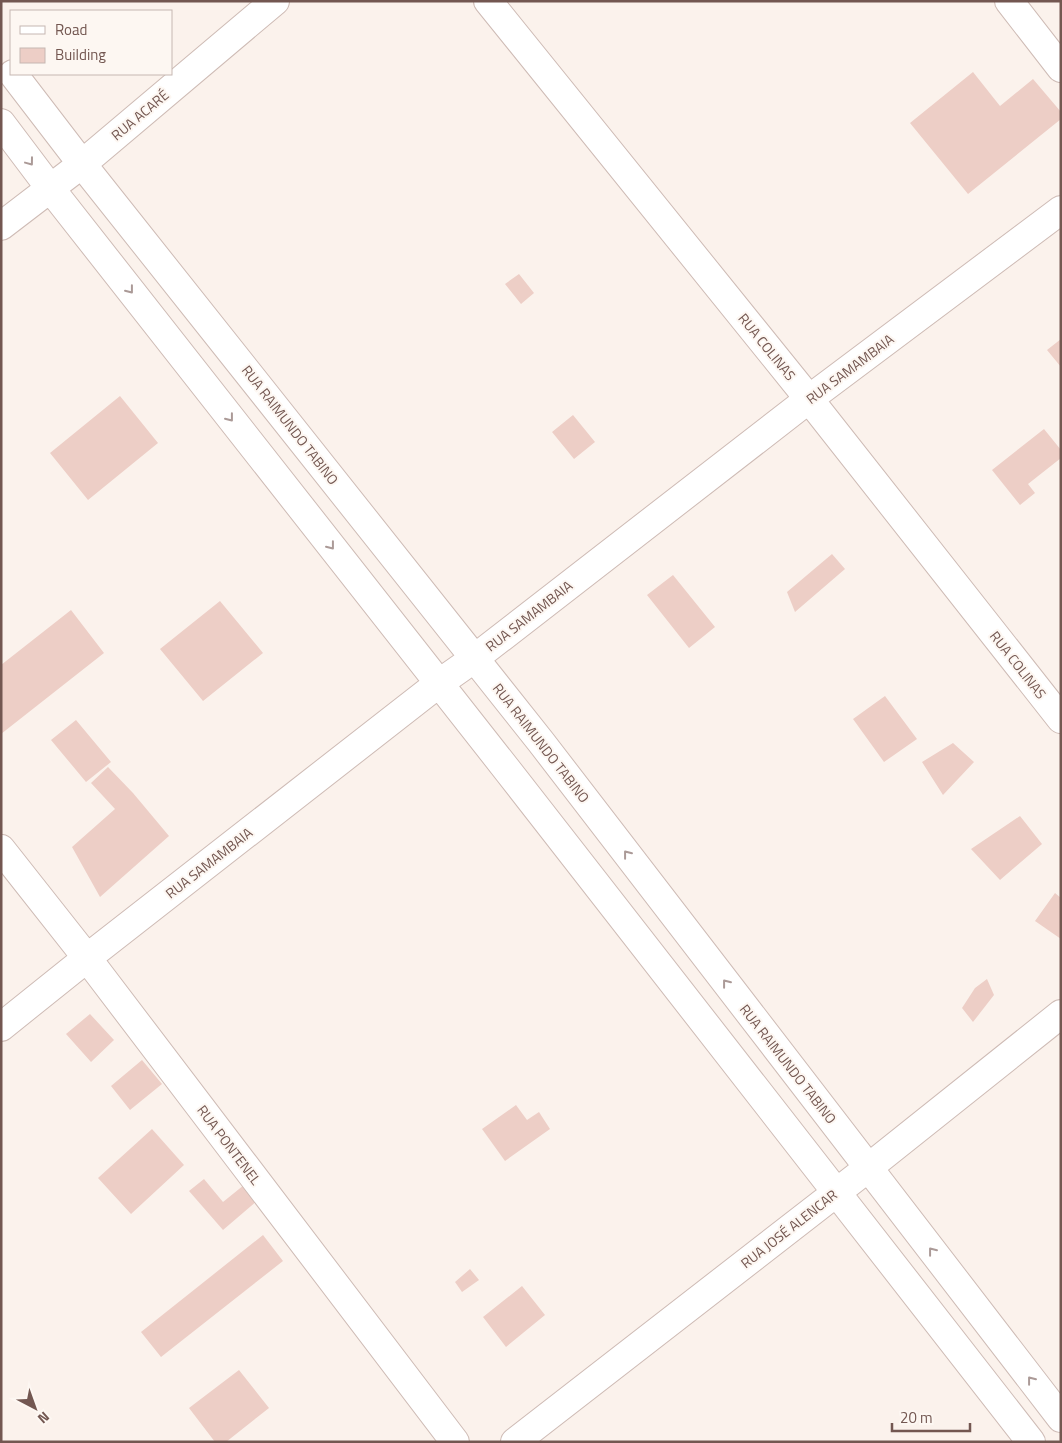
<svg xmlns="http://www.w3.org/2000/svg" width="1062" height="1443" viewBox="0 0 1062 1443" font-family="'Titillium Web',sans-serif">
  <rect width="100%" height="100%" fill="#fbf2ec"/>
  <path fill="#edcec6" d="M973 72 1000 106 1033 79 1061 112V119L968 194 910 123Z
    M519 274 534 293 521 304 505 284Z
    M1061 339V367L1047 350Z
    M120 396 158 443 88 500 50 453Z
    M573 415 595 442 574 459 552 432Z
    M1044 429 1061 450V458L1028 484 1035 493 1020 505 992 470Z
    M832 554 845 569 795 612 787 592Z
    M673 575 715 627 689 648 647 595Z
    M220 601 263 653 203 701 160 649Z
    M71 610 104 653 1 734V665Z
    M885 696 917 739 884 762 853 719Z
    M76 720 111 762 86 782 51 740Z
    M953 743 974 762 943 795 922 762Z
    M108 767 133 793 169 836 100 897 72 847 115 809 91 783Z
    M1020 816 1042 844 1000 880 971 849Z
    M1055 893 1061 898V939L1035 921Z
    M987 979 994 995 973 1022 962 1008 975 988Z
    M90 1014 114 1040 91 1062 66 1034Z
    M142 1060 162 1084 130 1110 111 1086Z
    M516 1105 527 1120 539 1112 550 1129 505 1161 482 1129Z
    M152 1129 184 1165 131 1214 98 1178Z
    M204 1179 223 1202 244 1185 257 1201 223 1230 189 1191Z
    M263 1235 283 1261 161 1357 141 1332Z
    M470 1269 479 1280 462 1292 455 1282Z
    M522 1286 545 1315 506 1347 483 1317Z
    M239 1370 269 1408 226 1442H215L189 1408Z"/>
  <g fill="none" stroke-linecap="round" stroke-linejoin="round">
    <defs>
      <path id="street" d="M488 1 809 399 1061 719
        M1009 1 1061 68
        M13 74 82 164 541 742 1061 1418
        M1 123 50 188 508 771 1031 1442
        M1 226 82 164 275 1
        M1 849 87 958 455 1442
        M1 1027 87 958 438 684 475 658 809 399 1061 210
        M515 1442 868 1168 1061 1014"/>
    </defs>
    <use href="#street" stroke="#cebbb5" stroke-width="30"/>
    <use href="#street" stroke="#fff" stroke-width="28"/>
  </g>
  <defs><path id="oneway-chevron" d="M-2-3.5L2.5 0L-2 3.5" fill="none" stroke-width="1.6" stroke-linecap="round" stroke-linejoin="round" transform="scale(1.25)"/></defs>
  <g stroke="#ab9a97">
    <use href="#oneway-chevron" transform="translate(30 162) rotate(53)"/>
    <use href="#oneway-chevron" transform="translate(130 290) rotate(52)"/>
    <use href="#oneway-chevron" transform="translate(230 418) rotate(52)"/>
    <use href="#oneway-chevron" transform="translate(331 546) rotate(52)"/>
    <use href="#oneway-chevron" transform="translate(627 854) rotate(-128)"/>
    <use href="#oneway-chevron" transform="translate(726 983) rotate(-128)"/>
    <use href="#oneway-chevron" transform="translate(932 1251) rotate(-128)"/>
    <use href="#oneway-chevron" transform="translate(1031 1380) rotate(-128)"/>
  </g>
  <g text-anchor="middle" stroke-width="4" stroke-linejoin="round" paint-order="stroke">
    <g font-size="14" fill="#735751" stroke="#fdf7f2">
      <text transform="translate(140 115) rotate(-40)" y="5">RUA ACARÉ</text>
      <text transform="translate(767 347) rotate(51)" y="5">RUA COLINAS</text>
      <text transform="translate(850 369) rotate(-37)" y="5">RUA SAMAMBAIA</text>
      <text transform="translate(290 425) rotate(52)" y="5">RUA RAIMUNDO TABINO</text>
      <text transform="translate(529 616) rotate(-38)" y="5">RUA SAMAMBAIA</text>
      <text transform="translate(1018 665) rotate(52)" y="5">RUA COLINAS</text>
      <text transform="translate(541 743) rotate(52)" y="5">RUA RAIMUNDO TABINO</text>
      <text transform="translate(209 863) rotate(-38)" y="5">RUA SAMAMBAIA</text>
      <text transform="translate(788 1064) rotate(52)" y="5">RUA RAIMUNDO TABINO</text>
      <text transform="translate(229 1145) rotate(53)" y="5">RUA PONTENEL</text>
      <text transform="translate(789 1229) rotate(-38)" y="5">RUA JOSÉ ALENCAR</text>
    </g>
  </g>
  <rect width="1062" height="1443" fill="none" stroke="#735751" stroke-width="5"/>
  <rect x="10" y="10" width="162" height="65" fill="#fdf7f2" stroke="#c6b7b2"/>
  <rect x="20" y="26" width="25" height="8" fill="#ffffff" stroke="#c6b7b2"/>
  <text x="55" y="35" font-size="15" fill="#735751">Road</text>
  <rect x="20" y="48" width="25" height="15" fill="#edcec6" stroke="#c6b7b2"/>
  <text x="55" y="60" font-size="15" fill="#735751">Building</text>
  <g transform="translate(35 1408) rotate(139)" stroke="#fdf7f2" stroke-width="4" paint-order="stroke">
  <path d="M0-4L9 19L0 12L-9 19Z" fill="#735751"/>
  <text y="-8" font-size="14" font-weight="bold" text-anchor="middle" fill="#735751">N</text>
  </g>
  <path d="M892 1423v8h78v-8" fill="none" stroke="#735751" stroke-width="2.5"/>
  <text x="900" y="1423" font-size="15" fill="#735751" stroke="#fdf7f2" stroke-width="4" paint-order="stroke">20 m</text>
</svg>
